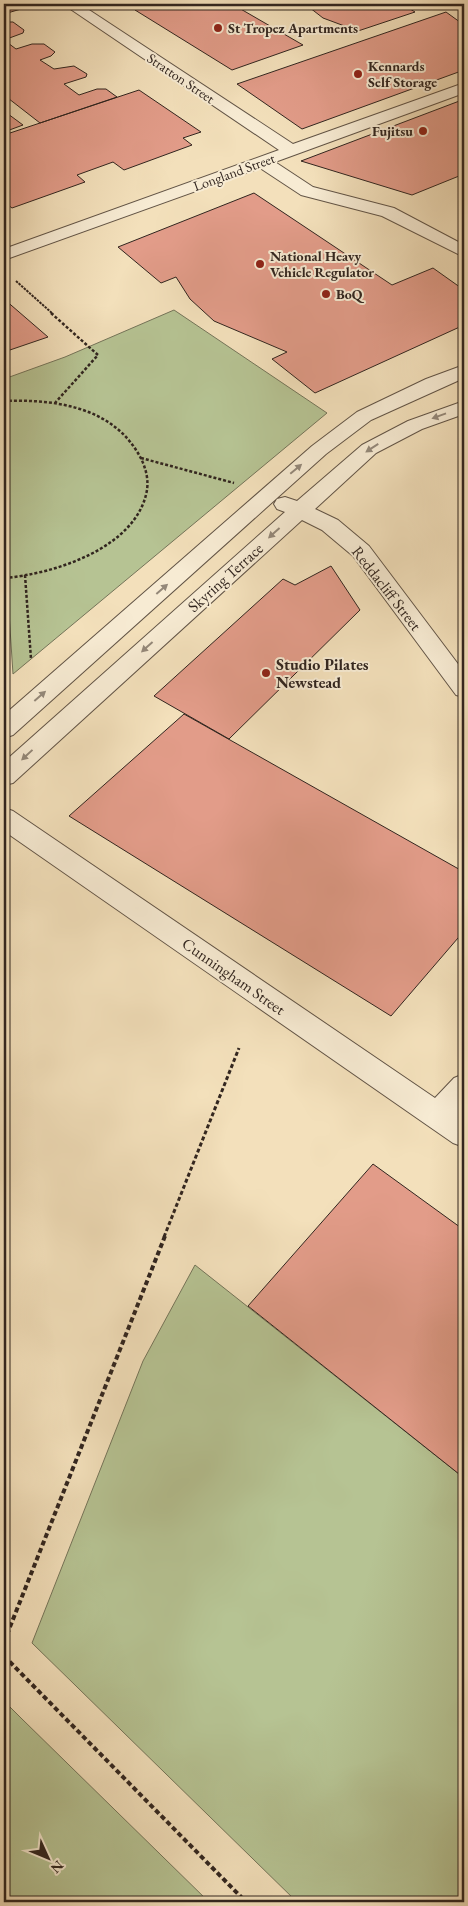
<svg xmlns="http://www.w3.org/2000/svg" width="468" height="1906" viewBox="0 0 468 1906" font-family="'EB Garamond',serif">
  <rect width="100%" height="100%" fill="#f3e0bb"/>
  <filter id="stains"><feTurbulence type="fractalNoise" baseFrequency=".004" numOctaves="4"/><feColorMatrix values="0 0 0 0 .2 0 0 0 0 .09 0 0 0 0 .02 0 0 0 .5 -.17"/></filter>
  <radialGradient id="worn" r=".72"><stop offset=".6" stop-color="#630" stop-opacity="0"/><stop offset="1" stop-color="#630" stop-opacity=".3"/></radialGradient>
  <path fill="#b6c393" stroke="#747459" d="M174 310 327 413 13 674 8 598 4 597V379L65 357Z
    M195 1265 464 1478V1902H297L32 1643 143 1361Z
    M4 1701 21 1718 209 1902H4Z"/>
  <path fill="#e29c89" stroke="#31251f" d="M4 4H38L4 14Z
    M155 4H232L303 45 232 70 135 10Z
    M305 4H402L415 12 358 31 323 18Z
    M446 12 464 25V70L302 129 237 84Z
    M4 22H13L24 30 23 33 4 40Z
    M4 40 16 49 32 44H44L55 52 51 56 40 60 54 69 74 66 87 74 86 77 64 84 79 95 97 89H106L117 97 40 123 4 95Z
    M139 90 201 132 183 138 192 145 124 170 113 162 77 175 85 182 12 208 4 202V135Z
    M462 100H464V174L412 195 301 161Z
    M4 111 23 125 4 132Z
    M254 193 392 285 433 268 464 290V325L315 393 272 359 287 352 214 321 190 299 176 277 161 283 118 247Z
    M4 299 48 337 4 352Z
    M331 566 360 610 229 739 154 696 283 579 295 585Z
    M184 714 464 872V931L391 1016 69 816Z
    M373 1164 464 1230V1478L248 1306Z"/>
  <g fill="none" stroke-linecap="round" stroke-linejoin="round">
    <defs>
      <path id="minor" d="M63 4H80L293 144 464 83V93L275 162 313 187 394 208 464 245V257L382 216 301 195 260 168 4 260V249L279 150Z
        M464 365V378L371 420 326 454 13 735 4 738V715L312 446 357 412 426 379Z
        M464 401V414L422 429 376 453 315 509 338 520 369 546 464 672V697L456 695 353 556 322 530 302 520 13 783 4 785V762L285 512 277 509 274 504 277 499 285 497 297 501 362 445 408 421Z
        M4 808 13 811 435 1098 454 1078 464 1074V1107L458 1114 464 1118V1147L453 1143 427 1125 4 831Z"/>
    </defs>
    <use href="#minor" stroke="#625446" stroke-width="2"/>
    <path stroke="#31251f" stroke-width="2" stroke-dasharray="2.5 1" stroke-linecap="butt" d="M16 281 53 314"/>
    <path stroke="#31251f" stroke-width="2.5" stroke-dasharray="3 2" stroke-linecap="butt" d="M51 313 98 355 55 403
      M4 401C52 399 108 406 136 450 144 462 149 476 147 490 137 548 54 574 4 578
      M141 458 234 483
      M25 575 31 659"/>
    <path stroke="#31251f" stroke-width="3" stroke-dasharray="4 2.5" stroke-linecap="butt" d="M164 1237 239 1048"/>
    <path stroke="#31251f" stroke-width="4" stroke-dasharray="5 3" stroke-linecap="butt" d="M4 1642 165 1236
      M4 1656 246 1902"/>
    <use href="#minor" fill="#f7ebd3" fill-rule="evenodd"/>
  </g>
  <defs><path id="oneway-solid" d="M-6-.8H1V-3.2L6.5 0L1 3.2V.8H-6Z" transform="scale(1.25)"/></defs>
  <g fill="#948879">
    <use href="#oneway-solid" transform="translate(439 416) rotate(160)"/>
    <use href="#oneway-solid" transform="translate(372 448) rotate(147)"/>
    <use href="#oneway-solid" transform="translate(296 469) rotate(-40)"/>
    <use href="#oneway-solid" transform="translate(274 533) rotate(138)"/>
    <use href="#oneway-solid" transform="translate(162 589) rotate(-41)"/>
    <use href="#oneway-solid" transform="translate(147 647) rotate(138)"/>
    <use href="#oneway-solid" transform="translate(40 696) rotate(-41)"/>
    <use href="#oneway-solid" transform="translate(27 755) rotate(137)"/>
  </g>
  <g fill="#8f2418" stroke="#f7ebd3" stroke-width="2">
    <circle cx="218" cy="28" r="5"/>
    <circle cx="358" cy="74" r="5"/>
    <circle cx="423" cy="131" r="5"/>
    <circle cx="260" cy="264" r="5"/>
    <circle cx="326" cy="294" r="5"/>
    <circle cx="266" cy="673" r="5"/>
  </g>
  <g text-anchor="middle" stroke-width="4" stroke-linejoin="round" paint-order="stroke">
    <g font-size="14" font-weight="bold" fill="#31251f" stroke="#f7ebd3" text-anchor="start">
      <text x="228" y="33">St Tropez Apartments</text>
      <text x="368" y="71">Kennards<tspan x="368" dy="16">Self Storage</tspan></text>
      <text x="413" y="136" text-anchor="end">Fujitsu</text>
      <text x="270" y="261">National Heavy<tspan x="270" dy="16">Vehicle Regulator</tspan></text>
      <text x="336" y="299">BoQ</text>
    </g>
    <g font-size="14" fill="#31251f" stroke="#f7ebd3">
      <text transform="translate(181 78) rotate(34)" y="5">Stratton Street</text>
      <text transform="translate(234 172) rotate(-20)" y="5">Longland Street</text>
    </g>
    <g font-size="16" fill="#31251f" stroke="#f7ebd3">
      <text transform="translate(225 577) rotate(-42)" y="6">Skyring Terrace</text>
      <text transform="translate(387 588) rotate(52)" y="6">Reddacliff Street</text>
      <text transform="translate(234 976) rotate(35)" y="6">Cunningham Street</text>
    </g>
    <g font-size="16" font-weight="bold" fill="#31251f" stroke="#f7ebd3" text-anchor="start">
      <text x="276" y="670">Studio Pilates<tspan x="276" dy="18">Newstead</tspan></text>
    </g>
  </g>
  <rect width="468" height="1906" fill="none" stroke="#f3e0bb" stroke-width="20"/>
  <rect x="5" y="5" width="458" height="1896" fill="none" stroke="#31251f" stroke-width="2.5"/>
  <rect x="10" y="10" width="448" height="1886" fill="none" stroke="#31251f"/>
  <g transform="translate(48 1858) rotate(134)" stroke="#f7ebd3" stroke-width="4" paint-order="stroke">
  <path d="M0-4L9 19L0 12L-9 19Z" fill="#31251f"/>
  <text y="-8" font-size="14" font-weight="bold" text-anchor="middle" fill="#31251f">N</text>
  </g>
  <rect width="100%" height="100%" filter="url(#stains)"/>
  <rect width="100%" height="100%" fill="url(#worn)"/>
</svg>
